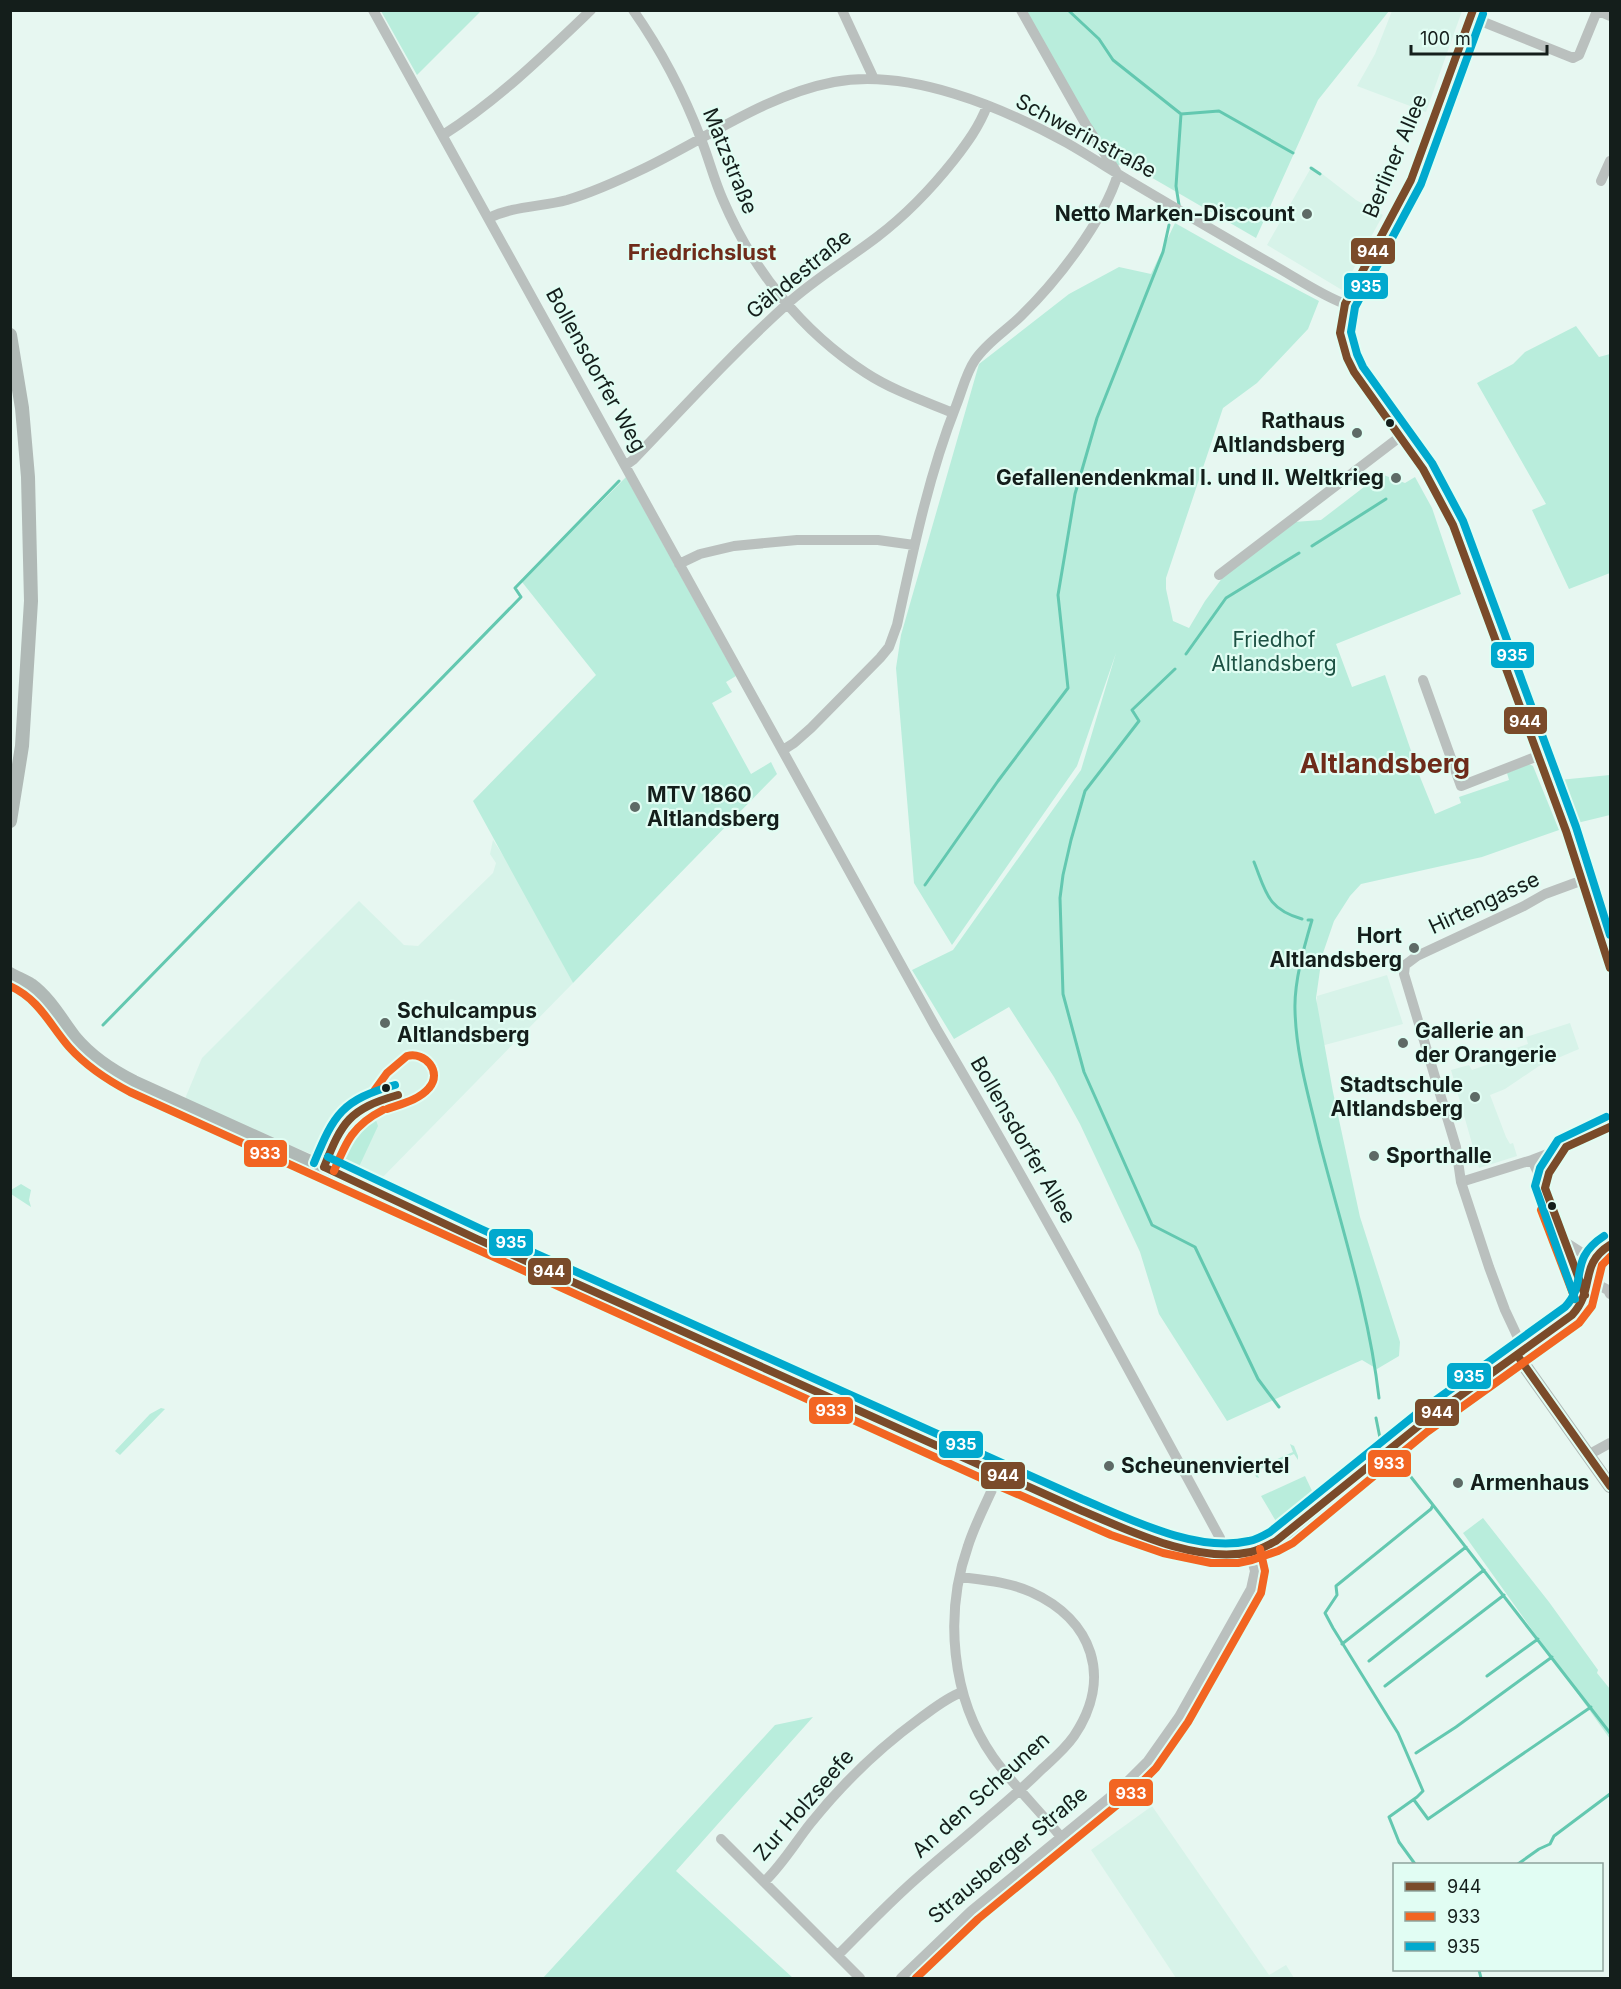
<svg xmlns="http://www.w3.org/2000/svg" width="1621" height="1989" viewBox="0 0 1621 1989" font-family="Inter,sans-serif">
  <rect width="100%" height="100%" fill="#e7f7f1"/>
  <path fill="#d7f3e9" d="M1392 11H1462L1426 112 1357 86 1375 54Z
    M1312 166 1356 200 1383 215 1342 290 1267 245Z
    M493 840 512 869 573 983 378 1182 184 1101 202 1058 359 901 404 945 418 946 493 873 496 863 490 854Z
    M1387 975 1403 1024 1321 1046 1317 1027V996Z
    M1570 1023 1579 1049 1539 1066 1505 1089 1490 1095 1506 1137 1510 1144 1513 1143 1517 1156 1479 1168 1451 1070 1469 1065 1472 1070 1506 1058 1504 1052 1528 1044 1526 1037Z
    M1152 1806 1269 1975 1286 1965 1294 1978H1176L1091 1850Z"/>
  <path fill="#b9eddc" d="M381 11H481L417 75Z
    M1025 11H1389L1318 100 1256 238 1123 161 1116 168Z
    M1175 223 1237 258 1319 301 1308 329 1257 383 1223 408 1166 578V589L1173 621 1189 628 1205 601 1223 577 1294 522 1321 520 1381 474 1405 483 1415 477 1432 508 1461 594 1336 644 1352 687 1385 675 1420 777 1435 814 1461 803 1459 797 1509 780 1507 773 1529 764 1533 766 1559 830 1482 857 1361 884 1350 896 1334 921 1322 956 1316 998 1333 1092 1360 1217 1400 1342 1399 1356 1377 1369 1362 1360 1227 1421 1159 1314 1140 1252 1080 1124 1054 1077 1009 1007 954 1039 912 970 953 950 1081 770 1116 653 1077 766 952 945 914 883 896 668 901 635 979 364 1069 294 1119 267 1151 274Z
    M1576 326 1599 357 1610 354V573L1569 589 1532 510 1546 504 1477 383 1513 364 1525 352Z
    M626 477 736 676 726 682 732 692 712 703 751 774 771 762 777 774 573 983 473 801 596 675 522 582Z
    M1610 775V815L1573 824 1559 780Z
    M374 1114 378 1126 357 1171 349 1168 341 1155C340 1132 353 1121 374 1114Z
    M21 1184 31 1190 29 1200 31 1207 11 1194V1190Z
    M161 1408 165 1409 120 1455 115 1451 150 1414Z
    M1290 1444 1294 1446 1298 1456V1460L1294 1454 1256 1471 1259 1478 1256 1477 1251 1463 1255 1469 1293 1452Z
    M1305 1476 1314 1495 1277 1523 1261 1496Z
    M1315 1497C1314 1515 1270 1537 1254 1544Z
    M1483 1518 1549 1602 1598 1670 1597 1673 1610 1689V1739L1463 1533Z
    M813 1717 676 1871 793 1978H543L775 1725Z"/>
  <g fill="none" stroke-linecap="round" stroke-linejoin="round">
    <path stroke="#63c8b0" stroke-width="3" d="M1068 10 1099 39 1113 60 1181 114 1219 111 1293 153
      M1311 168 1320 174
      M1179 205 1176 186 1181 114
      M1312 546 1386 499
      M1186 654 1226 598 1299 553
      M1175 669 1132 710 1139 721 1085 791 1071 840 1063 875 1060 898 1063 994 1084 1072 1152 1225 1195 1247 1258 1379 1279 1407
      M1254 862C1266 892 1267 909 1302 919
      M925 885 998 781 1068 688 1058 595 1075 494 1097 418 1163 252 1169 225
      M1308 920H1312C1304 947 1294 982 1295 1010 1296 1055 1309 1097 1319 1140 1341 1226 1369 1310 1379 1398
      M103 1025 521 597 515 588 619 481
      M1376 1418 1380 1438
      M1396 1458 1433 1505 1431 1509 1336 1586 1337 1595 1325 1613 1333 1628 1398 1733 1423 1791 1417 1797 1389 1817 1399 1842 1415 1864
      M1433 1505 1610 1733
      M1342 1644 1466 1547
      M1369 1661 1484 1570
      M1487 1676 1538 1639
      M1385 1686 1504 1595
      M1416 1753 1456 1727 1552 1657
      M1414 1800 1428 1819 1591 1707
      M1518 1864 1539 1849 1550 1844 1554 1836 1610 1794
      M1479 1970 1481 1978"/>
    <path stroke="#bac0be" stroke-width="10" d="M373 10 936 1028C1035 1195 1127 1367 1220 1538L1222 1553
      M633 10C661 50 684 94 701 139 709 159 714 180 723 200 753 270 801 331 866 373 892 390 924 401 953 413
      M842 10 874 79
      M1021 10 1086 125 1116 171
      M1473 10 1411 180 1345 304 1340 333 1347 358 1354 372 1423 469 1453 525 1566 831 1610 968
      M1596 10 1610 16
      M1471 17 1573 58 1579 55 1597 11
      M443 135C498 100 544 55 591 10
      M1601 181 1610 161
      M489 218C513 206 541 207 567 200 594 192 620 180 645 168 707 138 766 95 834 82 909 68 1002 107 1067 143 1088 155 1108 168 1128 180 1177 209 1226 238 1275 266 1298 279 1321 295 1345 304
      M626 465 633 460C683 408 732 354 786 305 814 279 847 260 877 237 906 215 931 189 954 160 967 143 979 127 987 106
      M679 564 700 554 734 546 797 540H878L914 545
      M1219 575 1401 436
      M1423 680 1461 786 1538 756
      M783 750 794 743 811 728 880 658 889 647 897 625C913 551 928 477 956 406 962 391 966 373 975 360 987 342 1007 330 1021 316 1057 281 1103 222 1118 174
      M1532 1160 1545 1188
      M1461 1182 1532 1160 1566 1147
      M1565 1242 1582 1253 1593 1257
      M1589 1280 1608 1290 1610 1294
      M1585 1295 1545 1188 1549 1173 1566 1147 1610 1127
      M1525 1349 1520 1342 1505 1310 1489 1267 1461 1182 1456 1147 1404 974 1405 965 1417 956 1524 906 1545 894 1583 880
      M1519 1354C1536 1341 1571 1321 1581 1304 1596 1280 1578 1262 1610 1245
      M1588 1455 1610 1443
      M999 1474C989 1498 976 1521 968 1546 944 1614 951 1697 993 1757 1013 1785 1039 1810 1061 1837
      M721 1839 860 1978
      M764 1882C782 1865 795 1843 810 1824 842 1784 878 1749 919 1719 933 1709 946 1698 962 1692
      M838 1955C860 1933 882 1910 906 1888 931 1865 959 1843 985 1820 1004 1804 1024 1787 1042 1769 1053 1759 1065 1749 1074 1736 1113 1678 1093 1620 1031 1592 1009 1582 984 1580 960 1577
      M901 1978 971 1911 1121 1788 1148 1761 1179 1717 1251 1589 1255 1571 1250 1552"/>
    <path stroke="#b0b9b6" stroke-width="14" d="M10 335 22 408 28 477 31 601 22 746 10 821
      M10 974C17 978 25 981 31 985 50 999 61 1020 75 1038 91 1057 112 1071 134 1082 370 1188 605 1297 841 1403 910 1434 979 1466 1049 1496 1093 1515 1137 1537 1184 1548 1223 1556 1252 1556 1287 1534L1421 1424 1517 1355 1610 1486"/>
    <defs>
      <path id="bus-1" d="M1473 10 1411 180 1345 304 1340 333 1347 358 1354 372 1423 469 1453 525 1566 831 1610 968
        M324 1167 477 1239 1078 1509C1128 1530 1195 1564 1251 1552 1260 1550 1268 1545 1276 1541L1421 1424 1572 1315C1596 1289 1578 1265 1610 1245
        M324 1167C342 1122 349 1109 398 1095
        M1585 1295 1545 1188 1549 1173 1566 1147 1610 1127
        M1517 1355 1610 1486"/>
      <path id="bus-2" d="M10 986C40 1000 49 1024 69 1047 86 1066 107 1080 130 1092L992 1483 1111 1535 1163 1553 1211 1563H1238L1252 1560 1278 1551 1293 1543 1427 1432 1579 1323 1592 1306 1602 1265 1610 1257
        M374 1091 387 1073 407 1056C425 1051 443 1072 429 1088 419 1100 401 1104 387 1109
        M334 1171C346 1142 353 1125 383 1110
        M1541 1210 1575 1299
        M916 1978 978 1919 1128 1796 1156 1768 1188 1722 1261 1593 1265 1571 1260 1549"/>
      <path id="bus-3" d="M1483 14 1421 184 1355 307 1351 332 1357 354 1363 367 1432 463 1463 521 1576 827 1610 935
        M328 1157 481 1229 1082 1499C1130 1519 1196 1553 1249 1541 1256 1540 1263 1536 1270 1532L1415 1415 1565 1307C1589 1282 1567 1260 1604 1236
        M314 1163C334 1114 342 1100 395 1085
        M1575 1299 1535 1186 1540 1168 1558 1140 1606 1117"/>
    </defs>
    <use href="#bus-1" stroke="#e1fdf3" stroke-width="12"/>
    <use href="#bus-2" stroke="#e1fdf3" stroke-width="12"/>
    <use href="#bus-3" stroke="#e1fdf3" stroke-width="12"/>
    <use href="#bus-1" stroke="#7a4b2a" stroke-width="8"/>
    <use href="#bus-2" stroke="#f26522" stroke-width="8"/>
    <use href="#bus-3" stroke="#00a9ce" stroke-width="8"/>
  </g>
  <g fill="#5e6a66" stroke="#e1fdf3" stroke-width="2">
    <circle cx="1307" cy="214" r="6"/>
    <circle cx="1357" cy="433" r="6"/>
    <circle cx="1396" cy="478" r="6"/>
    <circle cx="635" cy="807" r="6"/>
    <circle cx="1414" cy="948" r="6"/>
    <circle cx="385" cy="1023" r="6"/>
    <circle cx="1403" cy="1043" r="6"/>
    <circle cx="1475" cy="1097" r="6"/>
    <circle cx="1374" cy="1156" r="6"/>
    <circle cx="1109" cy="1466" r="6"/>
    <circle cx="1458" cy="1483" r="6"/>
  </g>
  <g fill="#141e1b" stroke="#e1fdf3" stroke-width="2">
    <circle cx="1390" cy="423" r="5"/>
    <circle cx="386" cy="1088" r="5"/>
    <circle cx="1552" cy="1206" r="5"/>
  </g>
  <g text-anchor="middle" stroke-width="4.5" stroke-linejoin="round" paint-order="stroke">
    <g font-size="21" fill="#141e1b" stroke="#e1fdf3">
      <text transform="translate(1086 136) rotate(28)" y="7">Schwerinstraße</text>
      <text transform="translate(1395 156) rotate(-67)" y="7">Berliner Allee</text>
      <text transform="translate(730 161) rotate(68)" y="7">Matzstraße</text>
      <text transform="translate(799 274) rotate(-39)" y="7">Gähdestraße</text>
      <text transform="translate(596 370) rotate(61)" y="7">Bollensdorfer Weg</text>
      <text transform="translate(1484 903) rotate(-25)" y="7">Hirtengasse</text>
      <text transform="translate(1023 1140) rotate(60)" y="7">Bollensdorfer Allee</text>
      <text transform="translate(981 1795) rotate(-42)" y="7">An den Scheunen</text>
      <text transform="translate(804 1805) rotate(-49)" y="7">Zur Holzseefe</text>
      <text transform="translate(1008 1855) rotate(-40)" y="7">Strausberger Straße</text>
    </g>
    <g font-size="21" font-weight="bold" fill="#141e1b" stroke="#e1fdf3" text-anchor="start">
      <text x="1295" y="221" text-anchor="end">Netto Marken-Discount</text>
      <text x="1345" y="428" text-anchor="end">Rathaus<tspan x="1345" dy="24">Altlandsberg</tspan></text>
      <text x="1384" y="485" text-anchor="end">Gefallenendenkmal I. und II. Weltkrieg</text>
      <text x="647" y="802">MTV 1860<tspan x="647" dy="24">Altlandsberg</tspan></text>
      <text x="1402" y="943" text-anchor="end">Hort<tspan x="1402" dy="24">Altlandsberg</tspan></text>
      <text x="397" y="1018">Schulcampus<tspan x="397" dy="24">Altlandsberg</tspan></text>
      <text x="1415" y="1038">Gallerie an<tspan x="1415" dy="24">der Orangerie</tspan></text>
      <text x="1463" y="1092" text-anchor="end">Stadtschule<tspan x="1463" dy="24">Altlandsberg</tspan></text>
      <text x="1386" y="1163">Sporthalle</text>
      <text x="1121" y="1473">Scheunenviertel</text>
      <text x="1470" y="1490">Armenhaus</text>
    </g>
    <g font-size="21" fill="#1c5143" stroke="#e1fdf3">
      <text x="1274" y="647">Friedhof<tspan x="1274" dy="24">Altlandsberg</tspan></text>
    </g>
    <g font-size="22" font-weight="bold" fill="#6e2b1a" stroke="#e1fdf3">
      <text x="702" y="260">Friedrichslust</text>
    </g>
    <g font-size="27" font-weight="bold" fill="#6e2b1a" stroke="#e1fdf3">
      <text x="1385" y="773">Altlandsberg</text>
    </g>
  </g>
  <g stroke="#e1fdf3" stroke-width="2">
    <rect x="1350" y="237" width="46" height="28" rx="6" fill="#7a4b2a"/>
    <rect x="1343" y="272" width="46" height="28" rx="6" fill="#00a9ce"/>
    <rect x="1490" y="641" width="45" height="28" rx="6" fill="#00a9ce"/>
    <rect x="1503" y="706" width="45" height="29" rx="6" fill="#7a4b2a"/>
    <rect x="243" y="1139" width="45" height="29" rx="6" fill="#f26522"/>
    <rect x="488" y="1228" width="46" height="29" rx="6" fill="#00a9ce"/>
    <rect x="527" y="1257" width="45" height="29" rx="6" fill="#7a4b2a"/>
    <rect x="1446" y="1362" width="46" height="28" rx="6" fill="#00a9ce"/>
    <rect x="808" y="1396" width="46" height="29" rx="6" fill="#f26522"/>
    <rect x="1414" y="1398" width="46" height="29" rx="6" fill="#7a4b2a"/>
    <rect x="938" y="1430" width="46" height="29" rx="6" fill="#00a9ce"/>
    <rect x="1367" y="1449" width="45" height="29" rx="6" fill="#f26522"/>
    <rect x="980" y="1461" width="46" height="29" rx="6" fill="#7a4b2a"/>
    <rect x="1108" y="1778" width="46" height="29" rx="6" fill="#f26522"/>
  </g>
  <g font-size="16" text-anchor="middle" font-weight="bold" fill="#fff">
    <text x="1373" y="257">944</text>
    <text x="1366" y="292">935</text>
    <text x="1512" y="661">935</text>
    <text x="1525" y="727">944</text>
    <text x="265" y="1159">933</text>
    <text x="511" y="1248">935</text>
    <text x="549" y="1277">944</text>
    <text x="1469" y="1382">935</text>
    <text x="831" y="1416">933</text>
    <text x="1437" y="1418">944</text>
    <text x="961" y="1450">935</text>
    <text x="1389" y="1469">933</text>
    <text x="1003" y="1481">944</text>
    <text x="1131" y="1799">933</text>
  </g>
  <rect width="1621" height="1989" fill="none" stroke="#141e1b" stroke-width="24"/>
  <rect x="1393" y="1863" width="210" height="108" fill="#e1fdf3" stroke="#8fa49d" stroke-width="1.5"/>
  <rect x="1405" y="1882" width="30" height="9" fill="#7a4b2a" stroke="#8fa49d" stroke-width="1.5"/>
  <text x="1447" y="1893" font-size="18" fill="#141e1b">944</text>
  <rect x="1405" y="1912" width="30" height="9" fill="#f26522" stroke="#8fa49d" stroke-width="1.5"/>
  <text x="1447" y="1923" font-size="18" fill="#141e1b">933</text>
  <rect x="1405" y="1942" width="30" height="9" fill="#00a9ce" stroke="#8fa49d" stroke-width="1.5"/>
  <text x="1447" y="1953" font-size="18" fill="#141e1b">935</text>
  <path d="M1411 45v9h136v-9" fill="none" stroke="#141e1b" stroke-width="3"/>
  <text x="1420" y="45" font-size="18" fill="#141e1b" stroke="#e1fdf3" stroke-width="4.5" paint-order="stroke">100 m</text>
</svg>
